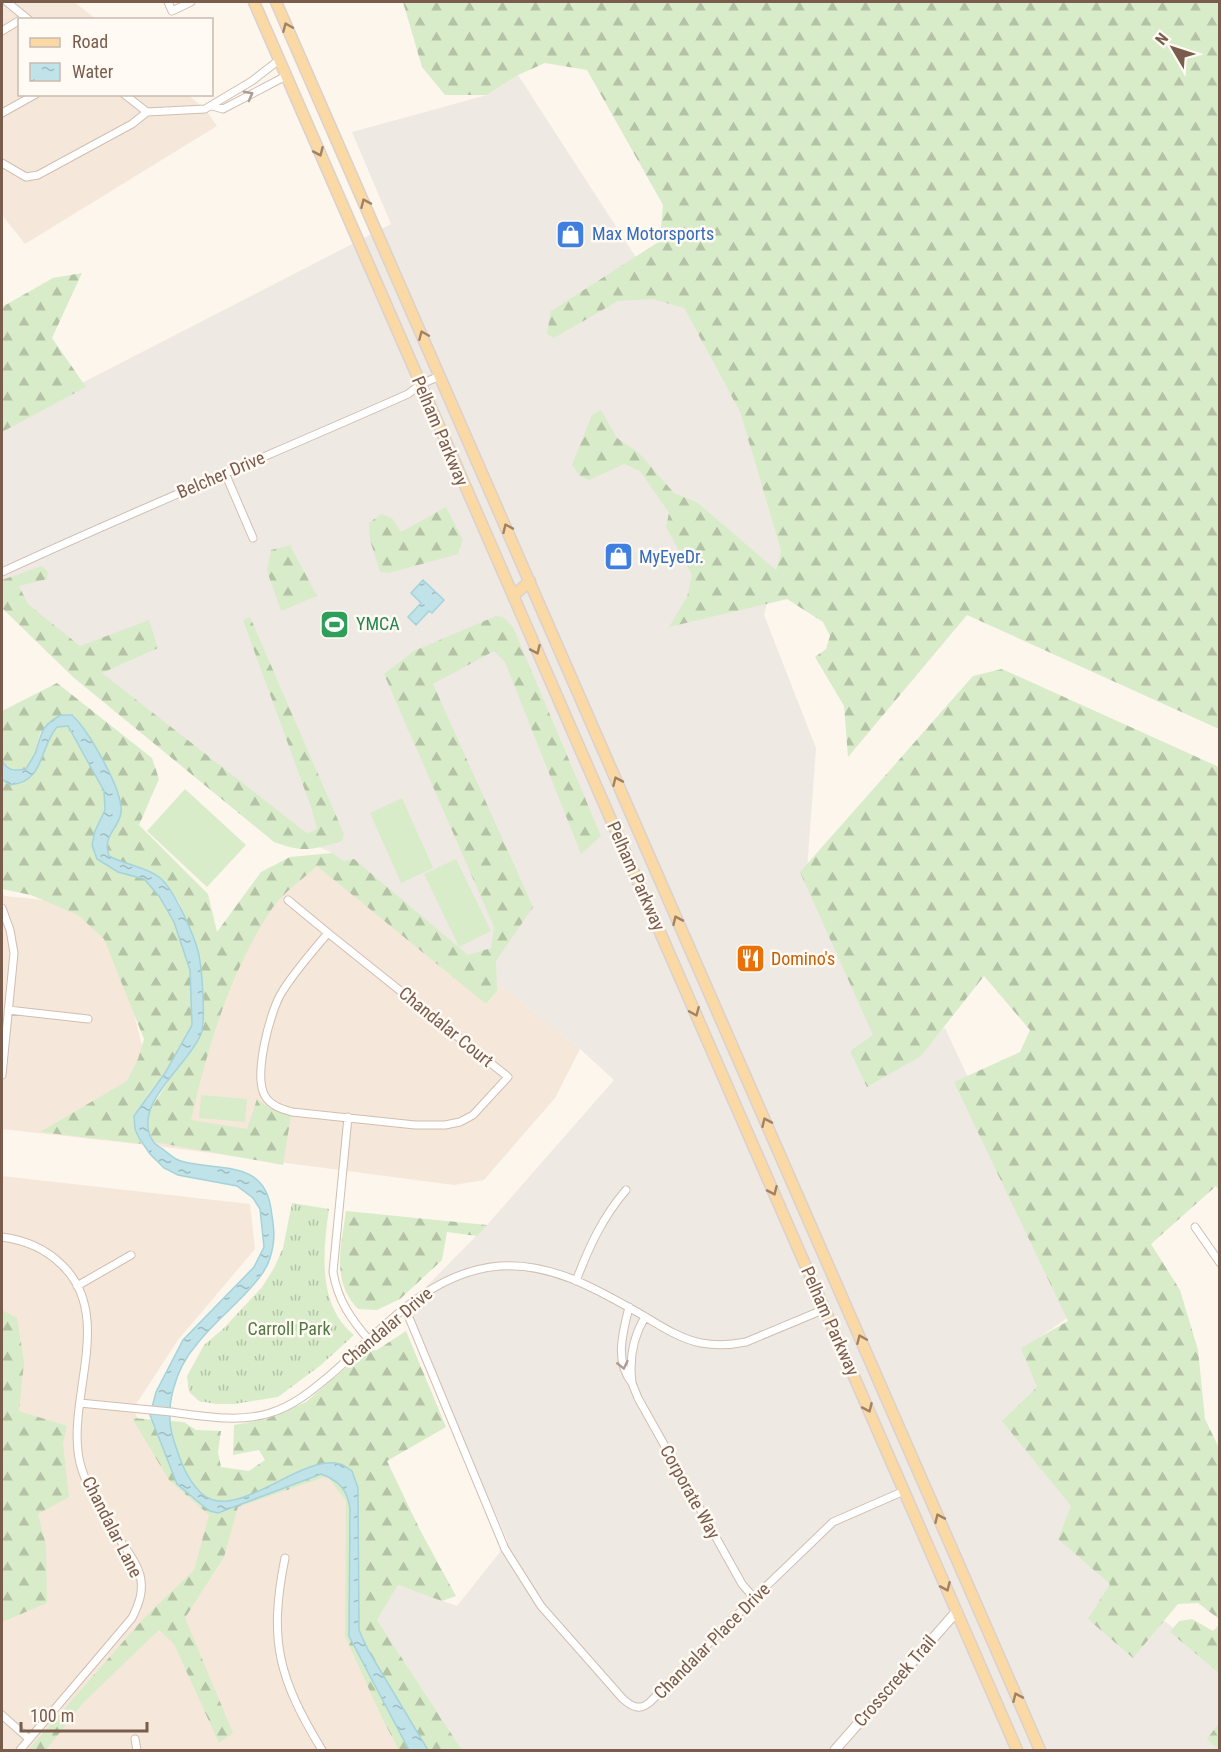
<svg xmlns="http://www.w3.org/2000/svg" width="1221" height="1752" viewBox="0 0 1221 1752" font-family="'Roboto Condensed',sans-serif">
  <defs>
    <pattern id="grass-tufts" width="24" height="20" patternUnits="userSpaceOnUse" patternTransform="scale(1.5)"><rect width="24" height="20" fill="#d8ecc9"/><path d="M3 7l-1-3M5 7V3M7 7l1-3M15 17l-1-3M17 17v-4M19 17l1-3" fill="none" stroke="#b4c2a5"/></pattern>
    <pattern id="forest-firs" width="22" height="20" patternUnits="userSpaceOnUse" patternTransform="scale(1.5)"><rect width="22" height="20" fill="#d8ecc9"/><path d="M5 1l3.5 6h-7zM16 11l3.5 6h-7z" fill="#b4c2a5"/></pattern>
    <pattern id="water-ripples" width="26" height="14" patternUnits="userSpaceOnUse" patternTransform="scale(1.5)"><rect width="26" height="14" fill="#bfe3e8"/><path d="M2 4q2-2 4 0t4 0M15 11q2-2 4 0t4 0" fill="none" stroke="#a0bbbe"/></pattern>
  </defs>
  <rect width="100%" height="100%" fill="#fdf6ec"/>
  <path fill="#f5e8da" d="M2 2H74L96 19 20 20V94L188 95 205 109 217 126 25 244 2 215Z
    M332 853 580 1049 555 1098 484 1180 454 1185 173 1148 2 1129V894L5 896 107 907 156 1101 209 1027 268 868Z
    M2 1176 250 1204 255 1249 178 1340 133 1409 170 1480 327 1476 352 1501 417 1750H2Z"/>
  <path fill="#efe9e4" d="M518 75 650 279 684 308 740 412 781 551 764 615 816 748 807 870 887 1043 945 1028 1077 1311 1026 1347 1079 1499 1115 1582 1219 1664V1750H462L377 1620 398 1585 457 1606 508 1542 405 1308 487 1225 614 1080 580 1049 332 853 305 840 2 597V424L391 224 352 132 487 95Z"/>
  <path fill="url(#grass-tufts)" d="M292 1203 329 1209C323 1251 317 1305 354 1335L321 1365 278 1397 234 1404H216L199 1401 189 1392 187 1376 204 1345 224 1328 262 1287 274 1268 283 1248Z"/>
  <path fill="url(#forest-firs)" d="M403 2H1219V729L967 615 848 757 844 706 815 657 826 649 830 636 823 622 787 599 669 627 687 597 692 575 666 527 669 513 640 471 624 464 589 480 580 476 572 465 592 415 601 410 617 438 639 453 674 493 698 503 776 570 781 551 740 412 684 308 653 299 618 301 554 338 547 334 551 311 660 241 663 205 587 70 545 63 518 75 487 95H445L422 67Z
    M82 273 52 338 86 387 2 432V307L53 278Z
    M446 507 463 540 458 554 389 573 380 572 370 540 369 523 381 514 392 518 401 532Z
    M290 545 317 596 281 611 267 571 271 550Z
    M42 566 48 572 47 579 19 586 28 604 80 646 149 620 158 648 102 673 304 831 309 833 317 829 311 807 243 620 250 617 344 834 342 841C311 850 305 853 274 842L73 677 2 608V596L4 593 2 591V580Z
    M496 616 503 617 513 627 601 836 581 854 505 662 494 651 433 684 533 907 496 961 497 991 486 1004 317 866C304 878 283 893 273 907 230 971 208 1046 191 1120L247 1129 257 1099 271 1109 291 1115 283 1165 154 1142 147 1125 149 1112 204 1025 199 954 179 902 161 878 146 869 119 861 109 856C102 835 118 831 121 813 124 791 88 730 73 715L40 733 35 753 26 769C14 771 7 771 2 760V711L57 683 152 758 159 779 139 825 208 894 217 932 261 872 290 857 332 853 344 861 354 859 468 955 491 948 494 927 384 674 414 651Z
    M1002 669 1219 767V1191L1216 1186 1151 1244 1180 1290 1198 1350 1205 1419 1219 1448V1619L1198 1603 1178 1604 1133 1658 1088 1619 1110 1584 1058 1539 1071 1506 1002 1421 1037 1387 1021 1348 1068 1321 954 1082 1020 1052 1030 1030 984 976 921 1056 867 1087 850 1051 873 1035 800 872 973 676Z
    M68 726 104 791 105 810 95 831 118 872 144 879 159 896 174 922 190 970 193 1025 165 1073 147 1095 139 1138 143 1144 40 1132 127 1081 138 1059 144 1039 104 939 78 915 31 895 2 889V779L10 785 44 754 49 737 57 727Z
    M346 1211 487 1225 477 1236 447 1232 442 1260 400 1299 377 1310 358 1309C331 1281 341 1247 346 1211Z
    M2 1310 17 1318 24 1362 19 1411 67 1426 63 1444 69 1497 38 1514 46 1545 47 1603 2 1622Z
    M406 1331 446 1427 387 1461 420 1530 456 1596 442 1601 398 1585 377 1620 462 1750H399L383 1720 345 1636 346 1501 327 1476 238 1507 224 1557 185 1618 233 1733 219 1743 174 1644 159 1630 83 1703 46 1750H28L144 1618 194 1570 209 1515 169 1480 132 1418 184 1422 196 1430 221 1431 218 1452 221 1467 249 1471 265 1460 259 1450 233 1455 234 1425 267 1419 306 1402 365 1351 377 1350Z
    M1192 1619 1213 1631 1219 1625V1673L1170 1632 1179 1621Z
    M1219 1723V1750L1207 1739Z"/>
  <path fill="#d8ecc9" d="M185 789 246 845 207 887 147 831Z
    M402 798 433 868 401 883 370 813Z
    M456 859 491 931 459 947 424 874Z
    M201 1095 247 1099 245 1122 199 1118Z"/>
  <path fill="url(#water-ripples)" stroke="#a5d3da" stroke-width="1.5" d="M423 580 444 600 432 613 429 611 416 625 408 617 421 603 411 593Z
    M61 715H72C88 730 124 791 121 813 118 830 102 835 109 856 125 865 144 866 159 877 174 888 195 937 199 955 202 972 206 1020 201 1034 189 1065 130 1105 153 1141 155 1145 161 1148 164 1150 169 1154 175 1160 181 1161 217 1172 264 1158 271 1209 274 1228 276 1239 270 1258 266 1272 254 1284 245 1294 229 1311 211 1326 197 1344 175 1369 163 1409 174 1441 180 1460 186 1478 201 1493 235 1525 301 1453 340 1464 344 1465 349 1469 352 1471L358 1488 359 1630 368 1650 428 1750H409L349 1636 350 1508C347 1489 339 1481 321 1474L218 1513 210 1511 202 1505 177 1484 150 1415 156 1392 183 1340 254 1267 264 1247 260 1209 253 1198 237 1186 178 1175 164 1168 150 1154 139 1138 135 1129 134 1116 165 1073 192 1025 190 970 174 922 159 896 144 879 118 872 97 859 92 845 95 831 105 810 104 791 68 726 57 727C39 748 45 782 10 785L2 779V760C7 771 14 771 26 769 29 763 34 757 36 751 42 732 41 726 61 715Z"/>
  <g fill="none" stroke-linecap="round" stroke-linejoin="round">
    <defs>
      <path id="minor" d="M7 2 29 20
        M168 2 172 11 191 2
        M2 31 20 20
        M124 94 147 112 205 109 252 81 279 60
        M212 106 223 109 286 76
        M2 113 36 94
        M2 163 26 177 38 175 132 124 147 112
        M225 473 253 538
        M2 572C136 510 273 454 408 394L421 384 440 376
        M288 900 328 933
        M2 908 10 930 14 953 2 1075
        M328 933 508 1077 473 1115 460 1122 445 1125H415L292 1112C282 1109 271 1106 265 1096 253 1076 270 1011 282 992 295 971 312 952 328 933Z
        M8 1010 88 1019
        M348 1117 333 1272C338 1301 351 1319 369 1340
        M1195 1227 1220 1263
        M2 1237C25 1240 45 1248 62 1265 116 1317 65 1400 80 1463 88 1493 106 1517 122 1543 129 1553 137 1563 140 1575 144 1591 139 1604 132 1618L20 1750
        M576 1281C589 1247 602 1218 626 1190
        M77 1286 131 1255
        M629 1307C623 1332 614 1361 632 1383 629 1359 633 1337 645 1317
        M405 1308 505 1549 541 1606 623 1699C632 1707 640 1711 650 1702L754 1598 833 1522 904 1491
        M632 1383 638 1398 742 1584 754 1598
        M80 1403C110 1406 141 1409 171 1412 203 1416 239 1423 270 1413 293 1406 310 1392 328 1377 380 1333 426 1272 500 1266 552 1262 600 1291 644 1316 662 1327 681 1339 701 1343 717 1346 731 1345 746 1342L825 1309
        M285 1558C268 1641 279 1679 322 1750
        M2 1715 29 1739
        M135 1739 137 1750"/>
      <path id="tertiary" d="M835 1750 957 1611"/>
      <path id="primary" d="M254 2 1017 1750
        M276 2 1040 1750
        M513 596 530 581"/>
    </defs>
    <use href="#minor" stroke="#d1beb0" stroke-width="9"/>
    <use href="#tertiary" stroke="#d1beb0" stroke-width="11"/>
    <use href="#primary" stroke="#dad1cd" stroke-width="13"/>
    <use href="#minor" stroke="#fff" stroke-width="7"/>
    <use href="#tertiary" stroke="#fff" stroke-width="9"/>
    <use href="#primary" stroke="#fbd9a5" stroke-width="10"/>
  </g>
  <defs><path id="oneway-chevron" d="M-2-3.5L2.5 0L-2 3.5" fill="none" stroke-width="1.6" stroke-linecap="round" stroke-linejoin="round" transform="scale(1.5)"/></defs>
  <g stroke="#a18267">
    <use href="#oneway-chevron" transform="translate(287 27) rotate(-113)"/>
    <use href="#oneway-chevron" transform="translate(319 152) rotate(66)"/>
    <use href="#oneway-chevron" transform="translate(365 203) rotate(-114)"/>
    <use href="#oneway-chevron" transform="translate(423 335) rotate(-113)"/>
    <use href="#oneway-chevron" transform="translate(507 528) rotate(-114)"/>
    <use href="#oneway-chevron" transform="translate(536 650) rotate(66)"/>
    <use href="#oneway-chevron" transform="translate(617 781) rotate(-114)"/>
    <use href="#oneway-chevron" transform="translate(677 920) rotate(-114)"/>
    <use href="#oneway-chevron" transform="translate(695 1012) rotate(67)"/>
    <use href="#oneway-chevron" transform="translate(766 1122) rotate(-114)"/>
    <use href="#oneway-chevron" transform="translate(773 1191) rotate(66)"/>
    <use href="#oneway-chevron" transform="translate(861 1339) rotate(-113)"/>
    <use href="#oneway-chevron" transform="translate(868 1408) rotate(66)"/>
    <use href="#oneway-chevron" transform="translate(939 1518) rotate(-114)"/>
    <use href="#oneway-chevron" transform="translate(946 1587) rotate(66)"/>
    <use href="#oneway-chevron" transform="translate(1017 1697) rotate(-114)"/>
  </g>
  <g stroke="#af9d94">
    <use href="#oneway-chevron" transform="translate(249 95) rotate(-28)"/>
    <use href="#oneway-chevron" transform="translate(623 1365) rotate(77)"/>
  </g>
  <defs>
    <symbol id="shop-square" viewBox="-11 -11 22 22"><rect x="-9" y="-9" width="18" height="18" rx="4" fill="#3f7fe0" stroke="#fffaf3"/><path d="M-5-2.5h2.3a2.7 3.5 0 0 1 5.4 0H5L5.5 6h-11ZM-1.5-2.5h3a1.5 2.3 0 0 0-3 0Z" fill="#fff"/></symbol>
    <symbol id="stadium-square" viewBox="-11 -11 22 22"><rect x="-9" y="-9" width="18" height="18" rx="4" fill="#2e9e5b" stroke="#fffaf3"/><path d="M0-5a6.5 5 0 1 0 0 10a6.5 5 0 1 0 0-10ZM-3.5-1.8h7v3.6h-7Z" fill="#fff"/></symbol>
    <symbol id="restaurant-square" viewBox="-11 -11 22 22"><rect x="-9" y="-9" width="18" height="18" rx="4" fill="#e8710a" stroke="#fffaf3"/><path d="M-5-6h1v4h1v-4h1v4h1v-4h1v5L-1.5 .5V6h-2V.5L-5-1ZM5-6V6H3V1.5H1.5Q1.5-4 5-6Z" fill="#fff"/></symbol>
  </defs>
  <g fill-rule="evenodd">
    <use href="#shop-square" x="554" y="218" width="33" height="33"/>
    <use href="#shop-square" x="602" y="540" width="33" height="33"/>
    <use href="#stadium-square" x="318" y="608" width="33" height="33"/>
    <use href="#restaurant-square" x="734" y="942" width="33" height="33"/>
  </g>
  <g text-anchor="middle" stroke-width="5" stroke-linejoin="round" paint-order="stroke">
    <g font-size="18" fill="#366cbe" stroke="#fffaf3" text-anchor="start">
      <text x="592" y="240">Max Motorsports</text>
      <text x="639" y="563">MyEyeDr.</text>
    </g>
    <g font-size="18" fill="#7a5c4d" stroke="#fffaf3">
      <text transform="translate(440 431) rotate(67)" y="6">Pelham Parkway</text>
      <text transform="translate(221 475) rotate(-23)" y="6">Belcher Drive</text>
      <text transform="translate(636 876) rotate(66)" y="6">Pelham Parkway</text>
      <text transform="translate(446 1027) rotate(39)" y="6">Chandalar Court</text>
      <text transform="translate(830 1321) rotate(66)" y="6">Pelham Parkway</text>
      <text transform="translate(387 1327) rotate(-40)" y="6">Chandalar Drive</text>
      <text transform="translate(690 1492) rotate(61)" y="6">Corporate Way</text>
      <text transform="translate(112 1527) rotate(63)" y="6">Chandalar Lane</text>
      <text transform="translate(712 1641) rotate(-45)" y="6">Chandalar Place Drive</text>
      <text transform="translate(895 1681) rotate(-49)" y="6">Crosscreek Trail</text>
    </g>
    <g font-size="18" fill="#27864d" stroke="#fffaf3" text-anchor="start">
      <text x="356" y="630">YMCA</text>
    </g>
    <g font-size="18" fill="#c56008" stroke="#fffaf3" text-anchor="start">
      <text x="771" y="965">Domino's</text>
    </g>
    <g font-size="18" fill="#537a41" stroke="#fffaf3">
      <text x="289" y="1335">Carroll Park</text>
    </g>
  </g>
  <rect width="1221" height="1752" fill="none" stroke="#7a5c4d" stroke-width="6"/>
  <rect x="18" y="18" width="195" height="78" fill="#fffaf3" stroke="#cabbb1" stroke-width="1.5"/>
  <rect x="30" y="38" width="30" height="9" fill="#fbd9a5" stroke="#cabbb1" stroke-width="1.5"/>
  <text x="72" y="48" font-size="18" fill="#7a5c4d">Road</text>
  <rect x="30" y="63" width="30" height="18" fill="url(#water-ripples)" stroke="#cabbb1" stroke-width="1.5"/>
  <text x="72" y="78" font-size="18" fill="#7a5c4d">Water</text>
  <g transform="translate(1173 48) rotate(309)" stroke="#fffaf3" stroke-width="4.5" paint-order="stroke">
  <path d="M0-4.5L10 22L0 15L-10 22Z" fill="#7a5c4d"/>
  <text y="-9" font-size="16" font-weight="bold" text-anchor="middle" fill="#7a5c4d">N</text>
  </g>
  <path d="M21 1722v9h126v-9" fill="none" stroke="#7a5c4d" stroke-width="3"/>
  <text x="30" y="1722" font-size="18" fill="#7a5c4d" stroke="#fffaf3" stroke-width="4.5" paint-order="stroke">100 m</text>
</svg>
